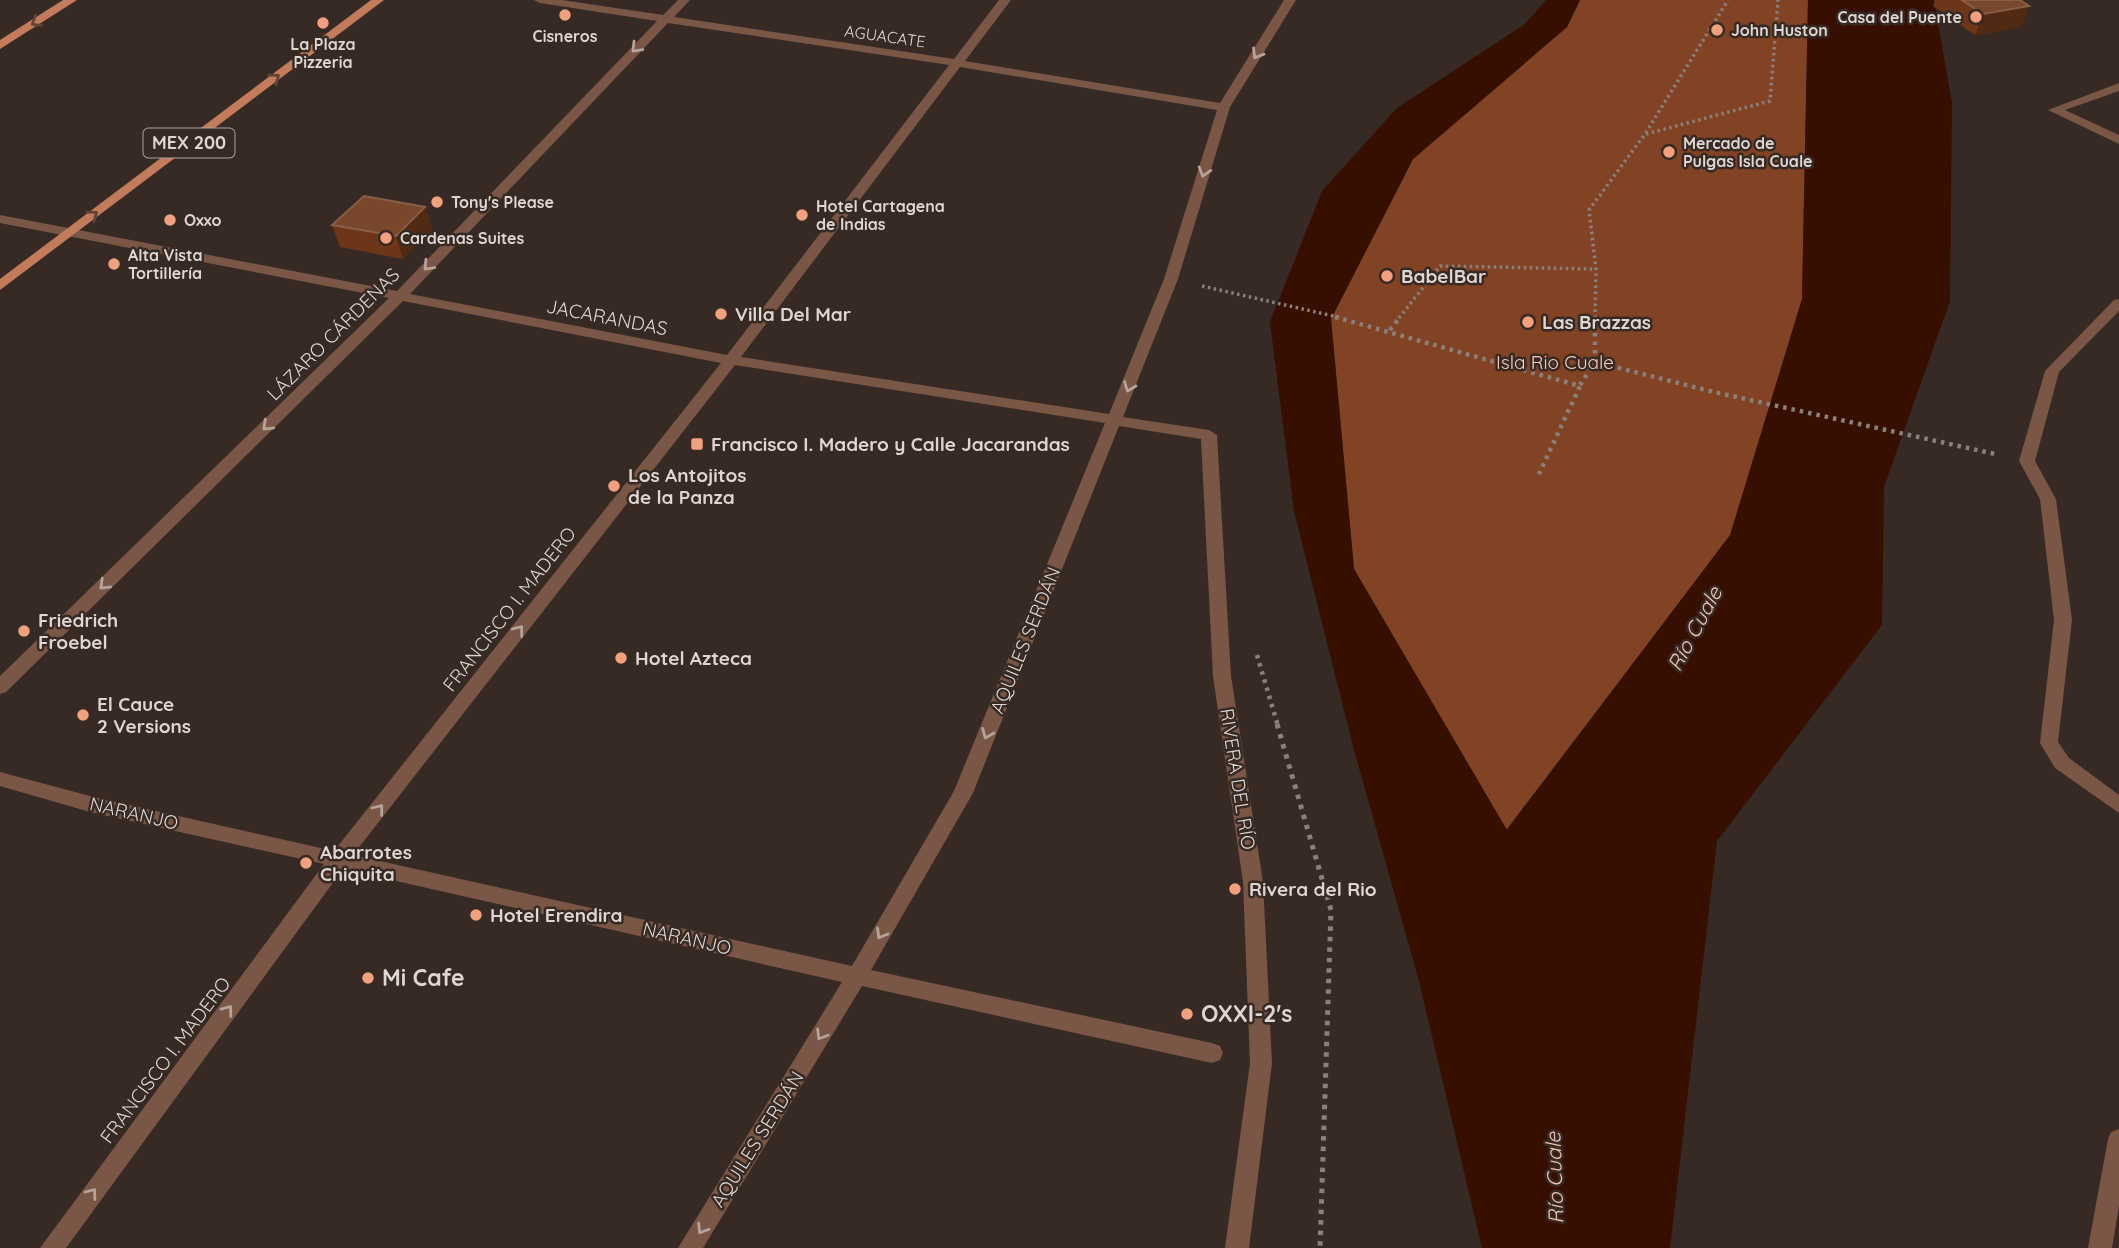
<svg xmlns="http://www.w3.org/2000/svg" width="2119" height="1248" viewBox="0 0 2119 1248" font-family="Quicksand,sans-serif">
  <rect width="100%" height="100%" fill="#372a24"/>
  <path fill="#824224" d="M1580 0H1808L1802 299 1730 536 1506 830 1354 569 1331 319 1413 159 1567 27Z"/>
  <path fill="#360f00" d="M1546 0H1580L1567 27 1413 159 1331 319 1354 569 1507 830 1730 535 1802 299 1808 0H1934L1952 103 1950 301 1884 487 1882 625 1717 841 1670 1248H1482L1419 981 1354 750 1294 511 1270 322 1322 191 1397 108 1525 24Z"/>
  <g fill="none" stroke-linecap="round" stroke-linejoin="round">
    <path stroke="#8b807b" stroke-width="3.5" stroke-dasharray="2.5 3.5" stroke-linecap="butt" d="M1646 134 1770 101 1778 0
      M1202 286 1342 318
      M1399 318 1440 266 1596 269
      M1595 318 1596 269 1589 210 1645 134 1728 0"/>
    <path stroke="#8b807b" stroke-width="4.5" stroke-dasharray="3.5 5" stroke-linecap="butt" d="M1335 317 1580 386 1538 476
      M1390 330 1400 317
      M1595 362V317
      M1580 385 1595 362 1714 392 1995 454
      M1257 655 1278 726"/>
    <path stroke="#8b807b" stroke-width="5" stroke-dasharray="4.5 6" stroke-linecap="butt" d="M1277 724 1331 910 1320 1248"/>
    <path fill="#795646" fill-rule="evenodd" d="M534 0H562L663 15 678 0H690L674 17 954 59 999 0H1011L965 61 1220 103 1284 0H1296L1230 107 1178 279 1123 417 1209 430 1217 435 1231 676 1263 882 1272 1063 1249 1248H1225L1250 1063 1243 882 1213 676 1201 439 1119 426 973 793 871 970 1212 1043 1220 1046 1223 1053 1220 1060 1212 1063 862 986 703 1248H678L842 982 343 869 66 1248H40L324 864 90 812 0 786V772L90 796 334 851 721 363 403 301 6 692 0 694V676L389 298 0 223V215L397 291 657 21 540 3ZM668 23 949 65 727 355 410 294ZM960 67 1217 110 1164 279 1109 414 741 357ZM735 365 1105 423 954 791 852 966 353 855Z
      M2119 83V91L2065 110 2119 135V144L2048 110Z
      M2119 299V311L2059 372 2035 461 2056 499 2072 620 2058 742 2069 758 2119 795V813L2055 768 2040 743 2054 620 2040 499 2019 461 2045 371 2114 300Z
      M2119 1129V1206L2112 1248H2088L2108 1139 2111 1132Z"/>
    <path fill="#c27c5c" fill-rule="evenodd" d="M63 0H77L0 49V40Z
      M371 0H384L0 290V279Z"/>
  </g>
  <path fill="#6d3618" d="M1935 0H2020L2021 27 1975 35 1933 6Z
    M425 207 432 229 403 259 340 247 332 225Z"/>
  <path fill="#522a14" d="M2029 6 2021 27 1975 35 1983 14Z
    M425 207 432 229 403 259 396 236Z"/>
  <path fill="#79472c" stroke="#895e46" stroke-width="2" d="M1962 0H2020L2029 6 1983 14Z
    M364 196 425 207 396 236 332 225Z"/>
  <defs><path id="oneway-chevron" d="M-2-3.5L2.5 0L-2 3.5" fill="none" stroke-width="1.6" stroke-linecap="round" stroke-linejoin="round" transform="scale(1.75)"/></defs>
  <g stroke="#614335">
    <use href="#oneway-chevron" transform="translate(36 22) rotate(148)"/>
    <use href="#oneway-chevron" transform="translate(275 78) rotate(-37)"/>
    <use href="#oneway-chevron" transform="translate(93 215) rotate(-37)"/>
  </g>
  <g stroke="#b6a39a">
    <use href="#oneway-chevron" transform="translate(636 48) rotate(134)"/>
    <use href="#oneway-chevron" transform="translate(1257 54) rotate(121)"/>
    <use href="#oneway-chevron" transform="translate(1204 172) rotate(107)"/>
    <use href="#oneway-chevron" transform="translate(428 266) rotate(134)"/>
    <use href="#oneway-chevron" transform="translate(1129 387) rotate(111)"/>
    <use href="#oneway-chevron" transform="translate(267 426) rotate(136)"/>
    <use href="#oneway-chevron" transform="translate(104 585) rotate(136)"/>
    <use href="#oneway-chevron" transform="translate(519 630) rotate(-52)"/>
    <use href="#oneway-chevron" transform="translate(987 734) rotate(112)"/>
    <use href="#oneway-chevron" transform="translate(379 809) rotate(-52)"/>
    <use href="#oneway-chevron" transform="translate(881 934) rotate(120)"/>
    <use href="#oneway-chevron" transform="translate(228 1010) rotate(-53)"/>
    <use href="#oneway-chevron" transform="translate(821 1035) rotate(122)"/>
    <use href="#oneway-chevron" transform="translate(92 1193) rotate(-53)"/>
    <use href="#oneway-chevron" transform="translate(702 1229) rotate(122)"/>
  </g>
  <g fill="#f1a17d" stroke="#372a24" stroke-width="2.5">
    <circle cx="565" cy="15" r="7"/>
    <circle cx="1976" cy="17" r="7"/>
    <circle cx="323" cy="23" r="7"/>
    <circle cx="1717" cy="30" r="7"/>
    <circle cx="1669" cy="152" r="7"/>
    <circle cx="437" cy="202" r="7"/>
    <circle cx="802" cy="215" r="7"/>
    <circle cx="170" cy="220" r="7"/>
    <circle cx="386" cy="238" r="7"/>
    <circle cx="114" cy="264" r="7"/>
    <circle cx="1387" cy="276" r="7"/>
    <circle cx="721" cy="314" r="7"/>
    <circle cx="1528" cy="322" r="7"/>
    <rect x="690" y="437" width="14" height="14" rx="3.5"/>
    <circle cx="614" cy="486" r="7"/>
    <circle cx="24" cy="631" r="7"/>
    <circle cx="621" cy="658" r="7"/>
    <circle cx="83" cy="715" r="7"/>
    <circle cx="306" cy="863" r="7"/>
    <circle cx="1235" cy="889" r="7"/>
    <circle cx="476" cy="915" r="7"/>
    <circle cx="368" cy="978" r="7"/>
    <circle cx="1187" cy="1014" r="7"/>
  </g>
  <g text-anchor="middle" stroke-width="5" stroke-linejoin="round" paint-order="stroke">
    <g font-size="16" font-weight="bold" fill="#ded6d2" stroke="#372a24" text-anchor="start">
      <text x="1962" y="23" text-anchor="end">Casa del Puente</text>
      <text x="1731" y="36">John Huston</text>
      <text x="565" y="42" text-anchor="middle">Cisneros</text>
      <text x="323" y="50" text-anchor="middle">La Plaza<tspan x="323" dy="18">Pizzeria</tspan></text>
      <text x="1683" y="149">Mercado de<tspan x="1683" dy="18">Pulgas Isla Cuale</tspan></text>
      <text x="451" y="208">Tony's Please</text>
      <text x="816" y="212">Hotel Cartagena<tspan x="816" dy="18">de Indias</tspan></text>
      <text x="184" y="226">Oxxo</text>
      <text x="400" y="244">Cardenas Suites</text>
      <text x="128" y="261">Alta Vista<tspan x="128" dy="18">Tortillería</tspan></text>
    </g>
    <g font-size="16" fill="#ded6d2" stroke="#372a24">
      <text transform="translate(885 36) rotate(8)" y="6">AGUACATE</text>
    </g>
    <rect fill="#372a24" stroke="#aca29e" stroke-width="2" x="143.5" y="128.5" width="91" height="29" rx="5"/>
    <g font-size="18" font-weight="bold" fill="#ded6d2">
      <text x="189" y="149">MEX 200</text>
    </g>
    <g font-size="19" font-weight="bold" fill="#ded6d2" stroke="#372a24" text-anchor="start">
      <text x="1401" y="283">BabelBar</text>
      <text x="735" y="321">Villa Del Mar</text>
      <text x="1542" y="329">Las Brazzas</text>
      <text x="711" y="451">Francisco I. Madero y Calle Jacarandas</text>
      <text x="628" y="482">Los Antojitos<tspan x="628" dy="22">de la Panza</tspan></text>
      <text x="38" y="627">Friedrich<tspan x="38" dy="22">Froebel</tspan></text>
      <text x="635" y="665">Hotel Azteca</text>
      <text x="97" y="711">El Cauce<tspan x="97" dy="22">2 Versions</tspan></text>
      <text x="320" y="859">Abarrotes<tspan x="320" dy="22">Chiquita</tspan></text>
      <text x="1249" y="896">Rivera del Rio</text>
      <text x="490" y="922">Hotel Erendira</text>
    </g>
    <g font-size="19" fill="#ded6d2" stroke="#372a24">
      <text transform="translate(607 317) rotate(11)" y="7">JACARANDAS</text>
      <text transform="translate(333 334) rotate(-45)" y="7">LÁZARO CÁRDENAS</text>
      <text transform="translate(509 609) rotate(-52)" y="7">FRANCISCO I. MADERO</text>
      <text transform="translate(1025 640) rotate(-68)" y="7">AQUILES SERDÁN</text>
      <text transform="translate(1238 779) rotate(81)" y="7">RIVERA DEL RÍO</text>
      <text transform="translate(134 813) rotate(13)" y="7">NARANJO</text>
      <text transform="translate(687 938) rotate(13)" y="7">NARANJO</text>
      <text transform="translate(165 1060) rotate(-53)" y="7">FRANCISCO I. MADERO</text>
      <text transform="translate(757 1139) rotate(-58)" y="7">AQUILES SERDÁN</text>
    </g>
    <g font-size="19" fill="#facdb9" stroke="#372a24">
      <text x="1555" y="369">Isla Rio Cuale</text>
    </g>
    <g font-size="21" font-style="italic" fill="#f0c3af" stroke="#372a24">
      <text transform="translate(1695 629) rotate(-62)" y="7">Río Cuale</text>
      <text transform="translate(1555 1178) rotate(-92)" y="7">Río Cuale</text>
    </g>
    <g font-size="23" font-weight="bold" fill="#ded6d2" stroke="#372a24" text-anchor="start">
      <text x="382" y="986">Mi Cafe</text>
      <text x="1201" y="1022">OXXI-2's</text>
    </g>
  </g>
</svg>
